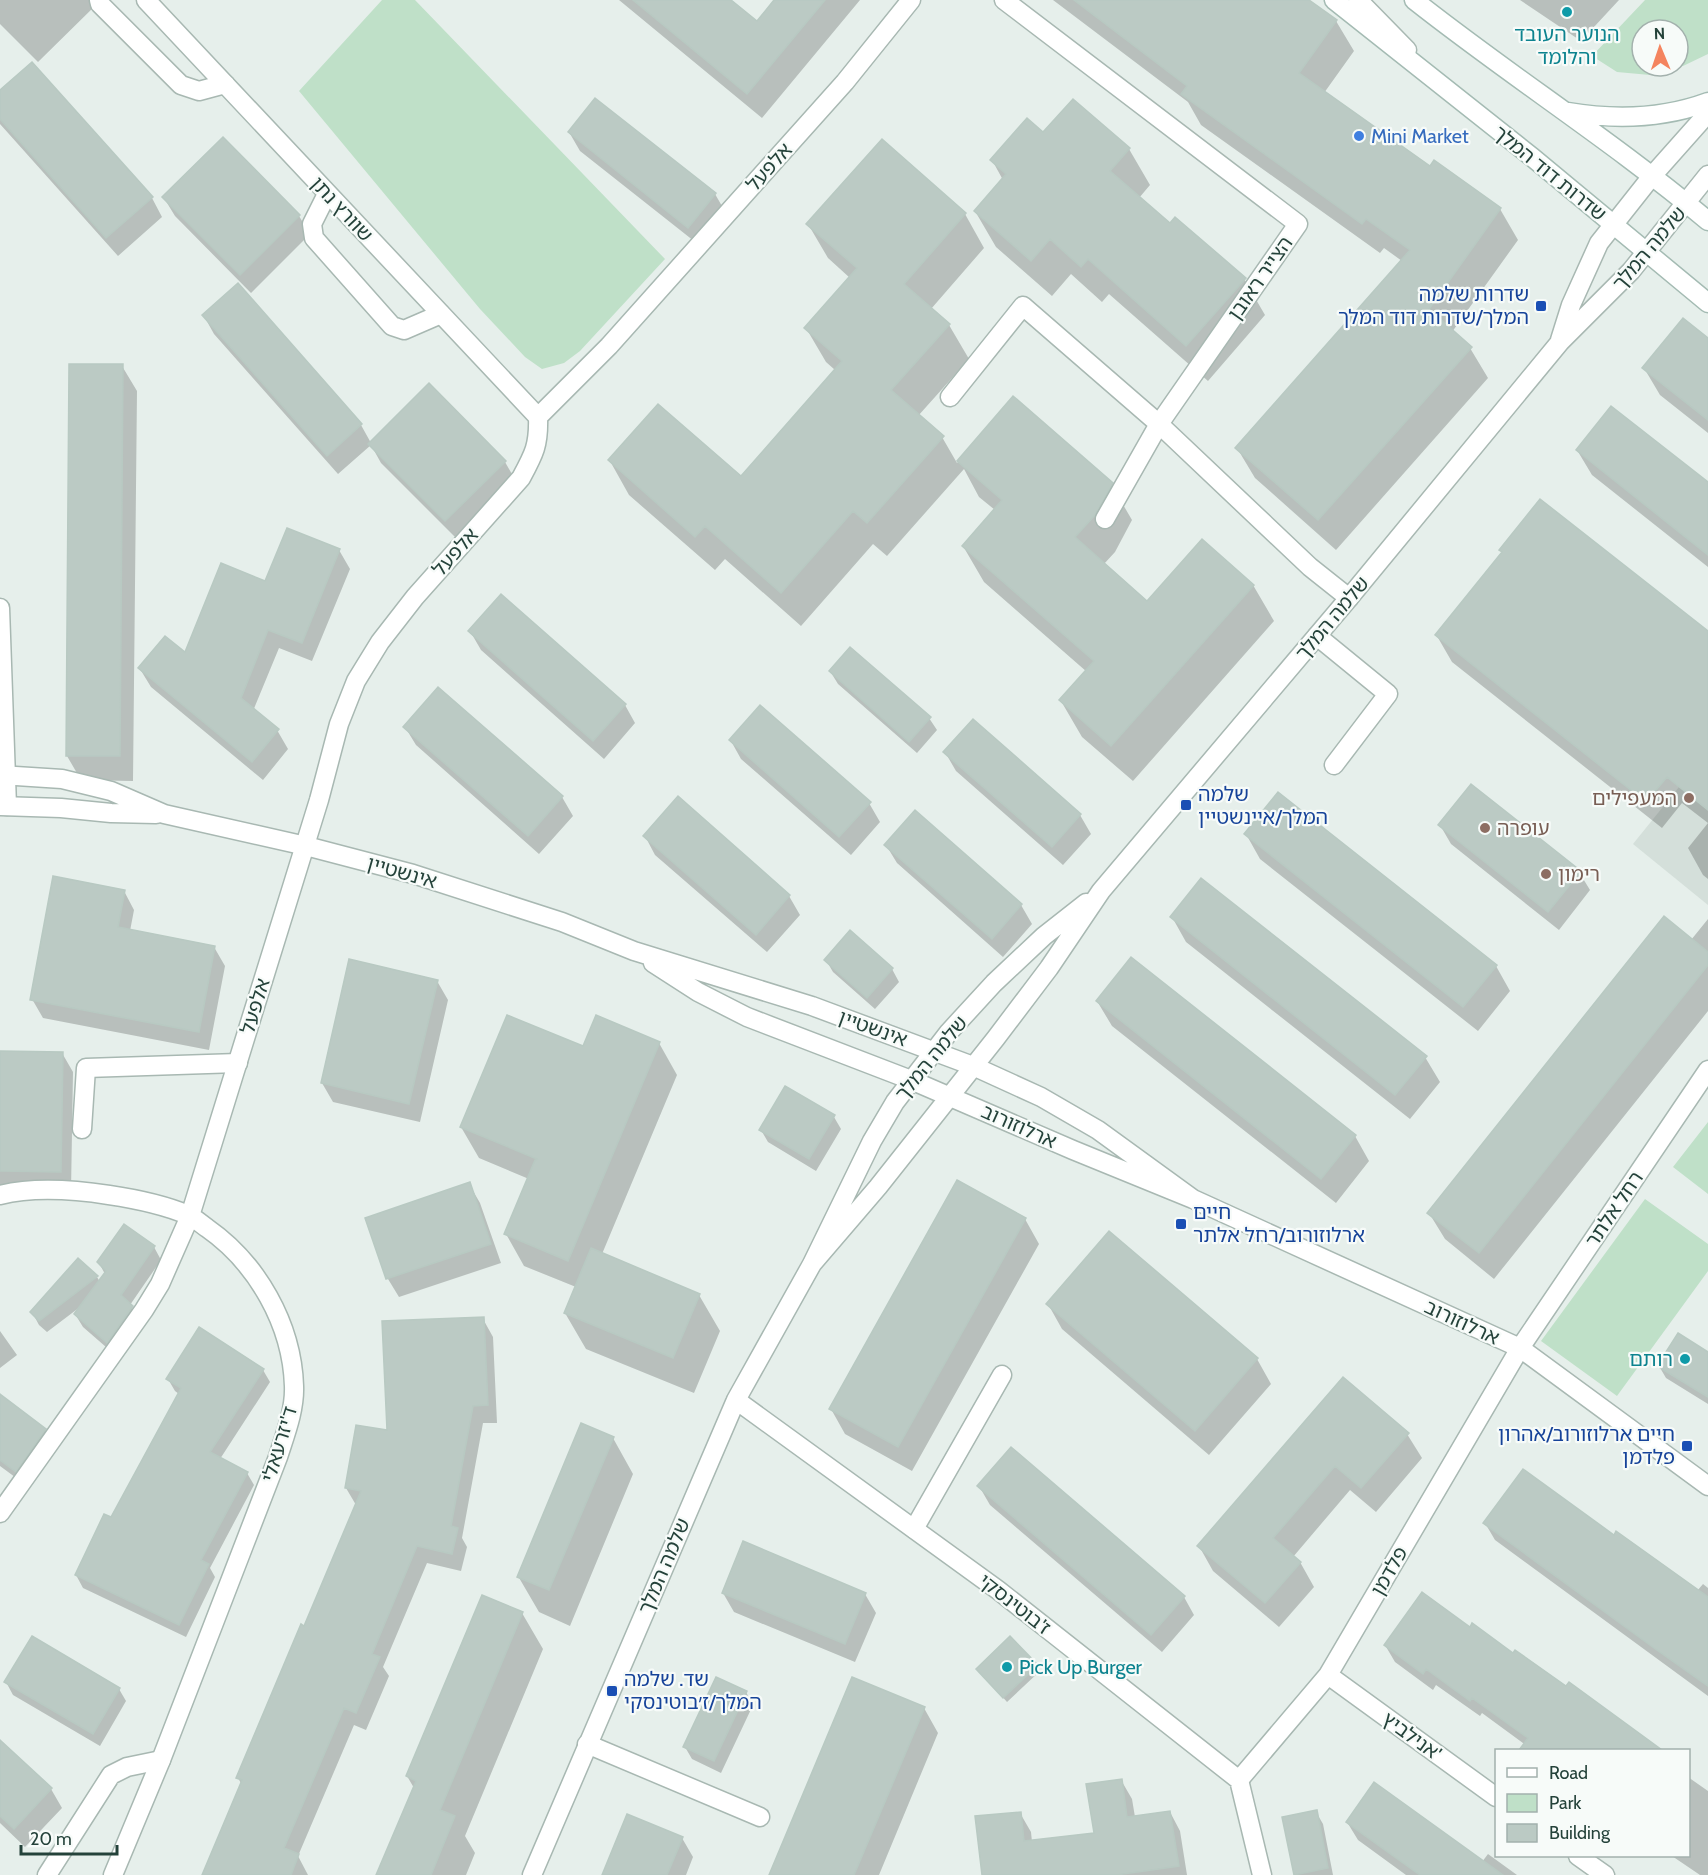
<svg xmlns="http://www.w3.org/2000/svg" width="1708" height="1875" viewBox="0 0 1708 1875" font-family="Cabin,'Noto Sans Hebrew',sans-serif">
  <rect width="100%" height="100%" fill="#e6efeb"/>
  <path fill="#d4dfda" d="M1708 751V905L1633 844Z"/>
  <path fill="#bfe0c8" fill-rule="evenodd" d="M382 0H415L665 259 580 351 564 363 542 369 525 357 480 309 299 91Z
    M1645 0H1708V54L1683 66 1650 75 1617 72 1592 56ZM1642 30H1678V66H1642Z
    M1708 1122V1194L1673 1167Z
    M1645 1199 1708 1244V1271L1617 1396 1541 1341Z"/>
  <path fill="#0003" d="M0 0H95L97 4 38 62 0 24Z
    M619 0H728L757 23 776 0H860L762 118Z
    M1053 0H1307L1336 21 1354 51 1324 93 1430 169 1434 162 1500 209 1518 240 1452 332 1470 348 1488 378 1336 550 1255 478 1237 448 1402 261 1384 248 1380 253 1201 125 1188 102Z
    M1520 0H1619L1581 41Z
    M0 92 152 198 162 217 118 256 0 124Z
    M1073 101 1129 149 1150 185 1139 198 1170 225 1244 279 1265 315 1208 381 1109 294 1102 302 1071 274 1052 296 996 247 975 211 1003 180 992 160 1043 134Z
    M569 132 715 194 726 213 699 245 580 151Z
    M164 198 299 216 310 234 251 293 175 216Z
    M965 214 984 248 931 309 949 325 969 359 918 416 942 437 957 463 1014 398 1111 484 1132 520 1115 552 1104 564 1147 603 1253 585 1274 621 1133 781 1082 737 1061 701 1087 672 984 582 963 546 995 510 979 497 964 469 887 556 873 544 801 626 725 559 715 570 629 495 610 461 741 478 835 370 826 362 806 328 850 278 828 258 808 224Z
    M237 286 361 425 371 443 429 385 505 462 516 481 457 539 381 463 371 445 338 474 214 334 204 316Z
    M1708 340V433L1660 395 1644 368Z
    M122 366 137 391 133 781 81 780 67 756Z
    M1577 450 1708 484V567L1592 475Z
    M339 550 350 569 312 661 279 648 253 711 277 730 288 749 263 780 151 687 140 669 185 655Z
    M470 631 625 705 635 723 604 759 481 650Z
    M1708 633V879L1703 875 1688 848 1708 823 1682 803 1662 828 1452 662 1437 636Z
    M830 671 929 718 937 730 917 753 838 684Z
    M438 689 562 797 573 816 539 854 416 745 405 727Z
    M973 721 1080 815 1091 834 1063 865 956 771 945 752Z
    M731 741 869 803 880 822 851 855 741 759Z
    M678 798 789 896 800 915 767 952 655 855 645 836Z
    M1440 825 1579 872 1590 890 1559 930 1451 844Z
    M1246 834 1496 966 1510 991 1478 1031 1260 859Z
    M886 845 1021 905 1032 924 1003 957 897 863Z
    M124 891 134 910 130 931 214 947 225 966 209 1050 43 1018 32 999Z
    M1172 917 1425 1057 1440 1082 1410 1119 1186 942Z
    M1708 919V1011L1494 1279 1445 1239 1429 1213 1691 940Z
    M826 960 892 969 899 982 875 1009 833 972Z
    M437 981 448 1000 420 1122 333 1102 322 1083Z
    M1097 1001 1355 1136 1369 1161 1336 1203 1112 1026Z
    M659 1043 677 1075 602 1254 699 1295 720 1331 694 1393 586 1349 565 1313 576 1287 524 1266 506 1234 529 1179 479 1158 461 1127 584 1048Z
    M0 1052 62 1053 73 1072 71 1191 0 1189Z
    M834 1117 841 1129 816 1171 768 1142 761 1130Z
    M469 1184 480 1203 501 1263 399 1297 388 1279 367 1219Z
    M1025 1219 1039 1244 912 1471 845 1434 831 1409Z
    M124 1226 154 1247 161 1260 130 1305 139 1319 114 1354 83 1327 75 1314 80 1307 47 1332 39 1325 32 1312 97 1277 100 1282 105 1274 99 1263Z
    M1048 1304 1257 1359 1271 1384 1209 1455 1062 1329Z
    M483 1319 493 1337 497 1423H483L462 1538 467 1547 461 1571 427 1563 383 1667 389 1676 366 1730 354 1725 298 1856 308 1875H204L242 1785 238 1778 305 1628 356 1505 346 1488 388 1432Z
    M0 1331 17 1355 0 1368Z
    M1708 1354V1404L1666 1378 1659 1366Z
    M263 1370 270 1382 220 1459 247 1473 254 1485 210 1568 215 1577 186 1637 83 1588 76 1575 112 1519 179 1394 175 1391 168 1379Z
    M1343 1379 1407 1434 1422 1458 1376 1512 1350 1490 1293 1557 1300 1562 1314 1587 1279 1627 1213 1571 1199 1546Z
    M0 1416 45 1430 52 1442 23 1483 0 1466Z
    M613 1438 633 1474 570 1626 539 1612 518 1576Z
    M979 1486 1184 1597 1194 1615 1162 1652 990 1505Z
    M1485 1523 1614 1537 1697 1591 1703 1584 1708 1588V1696L1495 1540Z
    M723 1593 865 1594 876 1613 855 1662 734 1612Z
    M522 1613 543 1649 465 1836 475 1853 466 1875H378L414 1788 407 1776Z
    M1470 1629 1567 1688 1570 1684 1660 1750H1530L1527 1746 1482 1713 1480 1716 1436 1685 1433 1690 1395 1662 1385 1645Z
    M1036 1666 1040 1671 1007 1702 978 1669Z
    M6 1682 119 1689 126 1701 100 1746 13 1695Z
    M746 1692 753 1705 721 1773 692 1759 685 1747Z
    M924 1708 938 1733 879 1875H770Z
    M0 1742 51 1789 62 1808 25 1847 0 1823Z
    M1688 1777 1708 1791V1875H1700L1672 1856H1688Z
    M1121 1780 1132 1799 1135 1817 1170 1812 1180 1831 1187 1875H983L1020 1813 1031 1832 1032 1842 1096 1835Z
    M1316 1812 1323 1824 1333 1875H1295L1284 1818Z
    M1347 1822 1482 1862 1488 1854 1517 1875H1406L1358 1840Z
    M682 1838 693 1857 686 1875H603Z"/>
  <path fill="#bbcac4" stroke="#b8c9c2" stroke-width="1.5" d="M633 0H731L757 21 774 0H825L747 94Z
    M1074 0H1309L1337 20 1299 73 1430 166 1434 160 1501 208 1429 309 1472 347 1318 520 1235 448 1410 250 1366 219 1362 224 1181 94 1187 86Z
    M32 62 153 197 106 238 0 119V90Z
    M595 98 716 193 688 228 568 132Z
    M1073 99 1130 148 1110 171 1170 223 1175 217 1246 278 1186 346 1088 259 1081 267 1050 239 1031 261 974 211 1006 174 990 160 1027 118 1043 132Z
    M223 137 300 215 240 275 162 197Z
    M882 139 966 213 904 284 950 324 891 390 944 436 867 523 853 511 781 593 705 526 695 537 608 460 658 404 741 476 842 361 804 328 857 268 806 224Z
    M238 283 362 424 327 456 202 315Z
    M1683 318 1708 338V420L1642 368Z
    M69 364H123L120 756H66Z
    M429 383 506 461 445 521 368 444Z
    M1013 396 1113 483 1095 515 1075 537 1147 601 1202 539 1254 585 1111 746 1059 700 1094 661 962 546 1002 500 957 461Z
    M1611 406 1708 482V555L1576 450Z
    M1540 499 1708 631V810L1667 777 1646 802 1435 635 1502 552 1499 550Z
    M287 528 340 549 302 643 268 630 241 698 279 729 252 762 138 668 165 636 185 652 221 563 265 581Z
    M501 594 626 704 593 741 468 631Z
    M850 647 931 717 909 742 829 671Z
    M438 687 563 796 528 836 403 727Z
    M760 705 871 802 839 837 729 740Z
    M973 719 1081 814 1052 847 943 752Z
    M1471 784 1581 871 1548 912 1438 825Z
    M1278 792 1497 965 1463 1007 1244 834Z
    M678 796 790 895 756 935 643 836Z
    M915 810 1022 904 992 939 884 845Z
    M53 876 125 890 118 927 215 946 199 1032 30 1000Z
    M1201 878 1427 1056 1395 1095 1170 917Z
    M1664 916 1708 952V965L1479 1253 1427 1213Z
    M850 930 893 968 867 998 824 960Z
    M1131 957 1356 1135 1321 1179 1096 1001Z
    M349 959 438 980 409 1104 321 1083Z
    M507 1015 583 1046 596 1015 660 1042 568 1261 504 1234 535 1160 537 1159 460 1127Z
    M0 1051 63 1052 61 1172 0 1171Z
    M785 1086 835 1115 809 1159 759 1130Z
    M957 1180 1026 1218 898 1447 829 1409Z
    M470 1182 491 1244 386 1279 365 1218Z
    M124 1224 155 1246 121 1295 133 1306 107 1343 74 1314 106 1271 97 1262Z
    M1109 1231 1258 1358 1195 1431 1046 1304Z
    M591 1248 700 1294 673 1358 564 1313Z
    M78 1258 98 1276 39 1321 30 1312Z
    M484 1317 488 1405 473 1406 451 1526 458 1528 452 1554 417 1546 372 1654 380 1657 356 1713 344 1708 284 1848 299 1854 291 1875H202L242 1780 236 1778 301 1624 304 1626 361 1491 345 1488 356 1425 387 1430 382 1321Z
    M199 1327 264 1369 210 1452 248 1472 201 1560 209 1564 179 1625 75 1575 104 1514 111 1517 181 1388 166 1379Z
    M1678 1333 1708 1352V1397L1657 1366Z
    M1343 1377 1409 1433 1361 1488 1335 1466 1273 1538 1301 1562 1265 1603 1197 1546Z
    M0 1394 46 1429 16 1472 0 1460Z
    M581 1423 614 1437 549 1590 517 1577Z
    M1011 1447 1185 1596 1151 1635 977 1486Z
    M1523 1469 1614 1535 1616 1531 1708 1597V1686L1654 1648 1483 1523Z
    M743 1541 866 1593 845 1644 722 1593Z
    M1422 1592 1470 1627 1472 1623 1513 1653 1515 1650 1566 1686 1569 1682 1662 1750H1519L1528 1738 1472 1698 1470 1701 1426 1669 1423 1674 1384 1645Z
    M482 1595 523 1612 440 1810 455 1816 431 1875H376L416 1781 406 1776Z
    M32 1636 120 1688 93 1734 4 1682Z
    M1010 1636 1038 1665 1003 1698 976 1669Z
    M716 1677 747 1691 714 1761 683 1747Z
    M852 1677 925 1707 854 1875H769Z
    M0 1740 52 1788 14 1829 0 1816Z
    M1122 1779 1127 1817 1170 1811 1179 1866 1116 1875H982L975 1816 1021 1812 1024 1841 1094 1833 1086 1784Z
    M1374 1782 1503 1875H1420L1346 1822Z
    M1317 1810 1328 1868 1294 1875 1282 1817Z
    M627 1814 683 1837 667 1875H602Z"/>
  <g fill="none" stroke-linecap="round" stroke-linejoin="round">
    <defs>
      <path id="service" d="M99 0 100 4 181 85 199 91 225 84
        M1358 0 1407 50
        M327 194 312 224 314 238 392 326 404 330 441 314
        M950 397 1023 306 1159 424 1105 519
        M1317 636 1388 694 1334 765
        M82 1129 86 1068 238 1063
        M0 1513 144 1310 160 1284 190 1216
        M914 1529 1002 1375
        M587 1744 760 1817
        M47 1875 111 1775 127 1767 161 1760"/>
      <path id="minor" d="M146 0 538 417
        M1004 0 1298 224 1159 424 1310 567 1349 598
        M0 608 7 806
        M0 1195C32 1187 76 1190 109 1195 136 1199 162 1204 188 1215 195 1218 201 1224 207 1228 257 1263 292 1324 294 1386 295 1410 285 1435 278 1457L161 1760 113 1875
        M190 1216 319 800 339 724 356 681 380 642 415 597 521 478C534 454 539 445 538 417L609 346 845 82 911 0
        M1328 1675 1496 1797
        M1239 1780 1328 1675 1520 1348 1708 1070
        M1578 1856 1605 1875"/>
      <path id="tertiary" d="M1560 340 1571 305 1599 243 1652 176 1708 113
        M0 775 62 779 111 791 164 814 306 846 413 874 562 922 634 951 812 1006 973 1066 1041 1097 1098 1130 1193 1199
        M0 806 61 808 111 813 156 814
        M653 963 698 992 747 1017 911 1080 1073 1150 1193 1199 1520 1348 1708 1486
        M812 1264 878 1187 996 1038 1049 968 1101 891 1349 598 1560 342 1631 271 1708 175
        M736 1400 998 1590 1239 1780 1262 1875
        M532 1875 736 1400 812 1264 872 1141 895 1102 949 1032 994 983 1044 936 1086 903"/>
      <path id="secondary" d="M1334 0 1532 157 1708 303
        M1414 0C1510 76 1614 142 1708 221
        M1568 112C1616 120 1662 119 1708 102"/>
    </defs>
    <use href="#service" stroke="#a8b8b2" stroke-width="21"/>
    <use href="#minor" stroke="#a8b8b2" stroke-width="21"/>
    <use href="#tertiary" stroke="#a8b8b2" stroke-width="21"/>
    <use href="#secondary" stroke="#a4bbb3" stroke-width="21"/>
    <use href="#service" stroke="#fff" stroke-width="18"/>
    <use href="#minor" stroke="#fff" stroke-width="18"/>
    <use href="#tertiary" stroke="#fff" stroke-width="18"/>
    <use href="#secondary" stroke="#fff" stroke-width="18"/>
  </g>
  <g fill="#0f9aa8" stroke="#f7fbf9" stroke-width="2">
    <circle cx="1567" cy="12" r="6"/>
    <circle cx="1685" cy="1359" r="6"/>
    <circle cx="1007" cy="1667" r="6"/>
  </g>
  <circle fill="#3f7fe0" stroke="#f7fbf9" stroke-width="2" cx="1359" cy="136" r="6"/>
  <g fill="#1a4fb4" stroke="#f7fbf9" stroke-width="2">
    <rect x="1535" y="300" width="12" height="12" rx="3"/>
    <rect x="1180" y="799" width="12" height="12" rx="3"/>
    <rect x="1175" y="1218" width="12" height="12" rx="3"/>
    <rect x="1681" y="1440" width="12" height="12" rx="3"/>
    <rect x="606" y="1685" width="12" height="12" rx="3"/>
  </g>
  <g fill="#8d6e63" stroke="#f7fbf9" stroke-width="2">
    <circle cx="1689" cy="798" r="6"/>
    <circle cx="1485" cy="828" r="6"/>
    <circle cx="1546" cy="874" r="6"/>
  </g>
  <g text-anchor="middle" stroke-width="4.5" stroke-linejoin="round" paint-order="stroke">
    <g font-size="20" fill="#0d838f" stroke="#f7fbf9">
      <text x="1567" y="41">הנוער העובד<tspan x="1567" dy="23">והלומד</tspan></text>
      <text x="1673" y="1366" text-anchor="end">רותם</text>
      <text x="1019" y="1674" text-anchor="start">Pick Up Burger</text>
    </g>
    <g font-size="20" fill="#366cbe" stroke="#f7fbf9" text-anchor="start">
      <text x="1371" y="143">Mini Market</text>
    </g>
    <g font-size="20" fill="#24423a" stroke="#f7fbf9">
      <text transform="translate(769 167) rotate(-48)" y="7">אלפעל</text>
      <text transform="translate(1550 173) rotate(39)" y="7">שדרות דוד המלך</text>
      <text transform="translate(342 209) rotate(47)" y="7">שוורץ נתן</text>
      <text transform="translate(1649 248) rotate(-50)" y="7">שלמה המלך</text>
      <text transform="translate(1260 278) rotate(-55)" y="7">הצייר ראובן</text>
      <text transform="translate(455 552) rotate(-48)" y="7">אלפעל</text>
      <text transform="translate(1332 618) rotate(-50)" y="7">שלמה המלך</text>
      <text transform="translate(402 872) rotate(16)" y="7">אינשטיין</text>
      <text transform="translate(255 1006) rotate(-73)" y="7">אלפעל</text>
      <text transform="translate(873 1028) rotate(20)" y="7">אינשטיין</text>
      <text transform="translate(931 1058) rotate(-51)" y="7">שלמה המלך</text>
      <text transform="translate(1019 1126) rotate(24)" y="7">ארלוזורוב</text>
      <text transform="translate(1614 1209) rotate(-56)" y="7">רחל אלתר</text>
      <text transform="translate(1462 1322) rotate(25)" y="7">ארלוזורוב</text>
      <text transform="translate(279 1444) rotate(-73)" y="7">ד'יזרעאלי</text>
      <text transform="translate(664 1566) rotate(-67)" y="7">שלמה המלך</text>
      <text transform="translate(1389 1571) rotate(-60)" y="7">פלדמן</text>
      <text transform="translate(1015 1604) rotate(38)" y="7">ז'בוטינסקי</text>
      <text transform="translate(1412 1736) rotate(36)" y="7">אנילביץ'</text>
    </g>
    <g font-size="20" fill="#164399" stroke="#f7fbf9" text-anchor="start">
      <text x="1529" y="301" text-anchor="end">שדרות שלמה<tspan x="1529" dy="23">המלך/שדרות דוד המלך</tspan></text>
      <text x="1198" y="801">שלמה<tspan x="1198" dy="23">המלך/איינשטיין</tspan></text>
      <text x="1193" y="1219">חיים<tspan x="1193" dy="23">ארלוזורוב/רחל אלתר</tspan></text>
      <text x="1675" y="1441" text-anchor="end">חיים ארלוזורוב/אהרון<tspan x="1675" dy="23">פלדמן</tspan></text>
      <text x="624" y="1686">שד. שלמה<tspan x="624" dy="23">המלך/ז׳בוטינסקי</tspan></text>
    </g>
    <g font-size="20" fill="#785e54" stroke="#f7fbf9" text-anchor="start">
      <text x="1677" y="805" text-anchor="end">המעפילים</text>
      <text x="1497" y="835">עופרה</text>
      <text x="1558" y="881">רימון</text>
    </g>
  </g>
  <rect x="1495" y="1749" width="195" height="108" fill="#f7fbf9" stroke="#a3b1ad" stroke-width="1.5"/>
  <rect x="1507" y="1768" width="30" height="9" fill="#ffffff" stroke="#a3b1ad" stroke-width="1.5"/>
  <text x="1549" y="1779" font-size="18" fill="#24423a">Road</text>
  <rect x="1507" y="1794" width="30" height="18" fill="#bfe0c8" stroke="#a3b1ad" stroke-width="1.5"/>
  <text x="1549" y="1809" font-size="18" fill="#24423a">Park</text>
  <rect x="1507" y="1824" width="30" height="18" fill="#bbcac4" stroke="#a3b1ad" stroke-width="1.5"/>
  <text x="1549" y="1839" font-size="18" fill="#24423a">Building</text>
  <g transform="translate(1660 48) rotate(358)"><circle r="28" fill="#f7fbf9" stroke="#a3b1ad" stroke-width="1.5"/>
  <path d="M0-4.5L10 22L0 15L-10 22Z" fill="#f4845f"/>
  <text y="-9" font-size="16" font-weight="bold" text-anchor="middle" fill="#24423a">N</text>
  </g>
  <path d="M21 1845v9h96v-9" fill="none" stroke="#24423a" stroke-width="3"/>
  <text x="30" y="1845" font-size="18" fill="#24423a" stroke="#f7fbf9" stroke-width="4.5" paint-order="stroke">20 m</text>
</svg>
